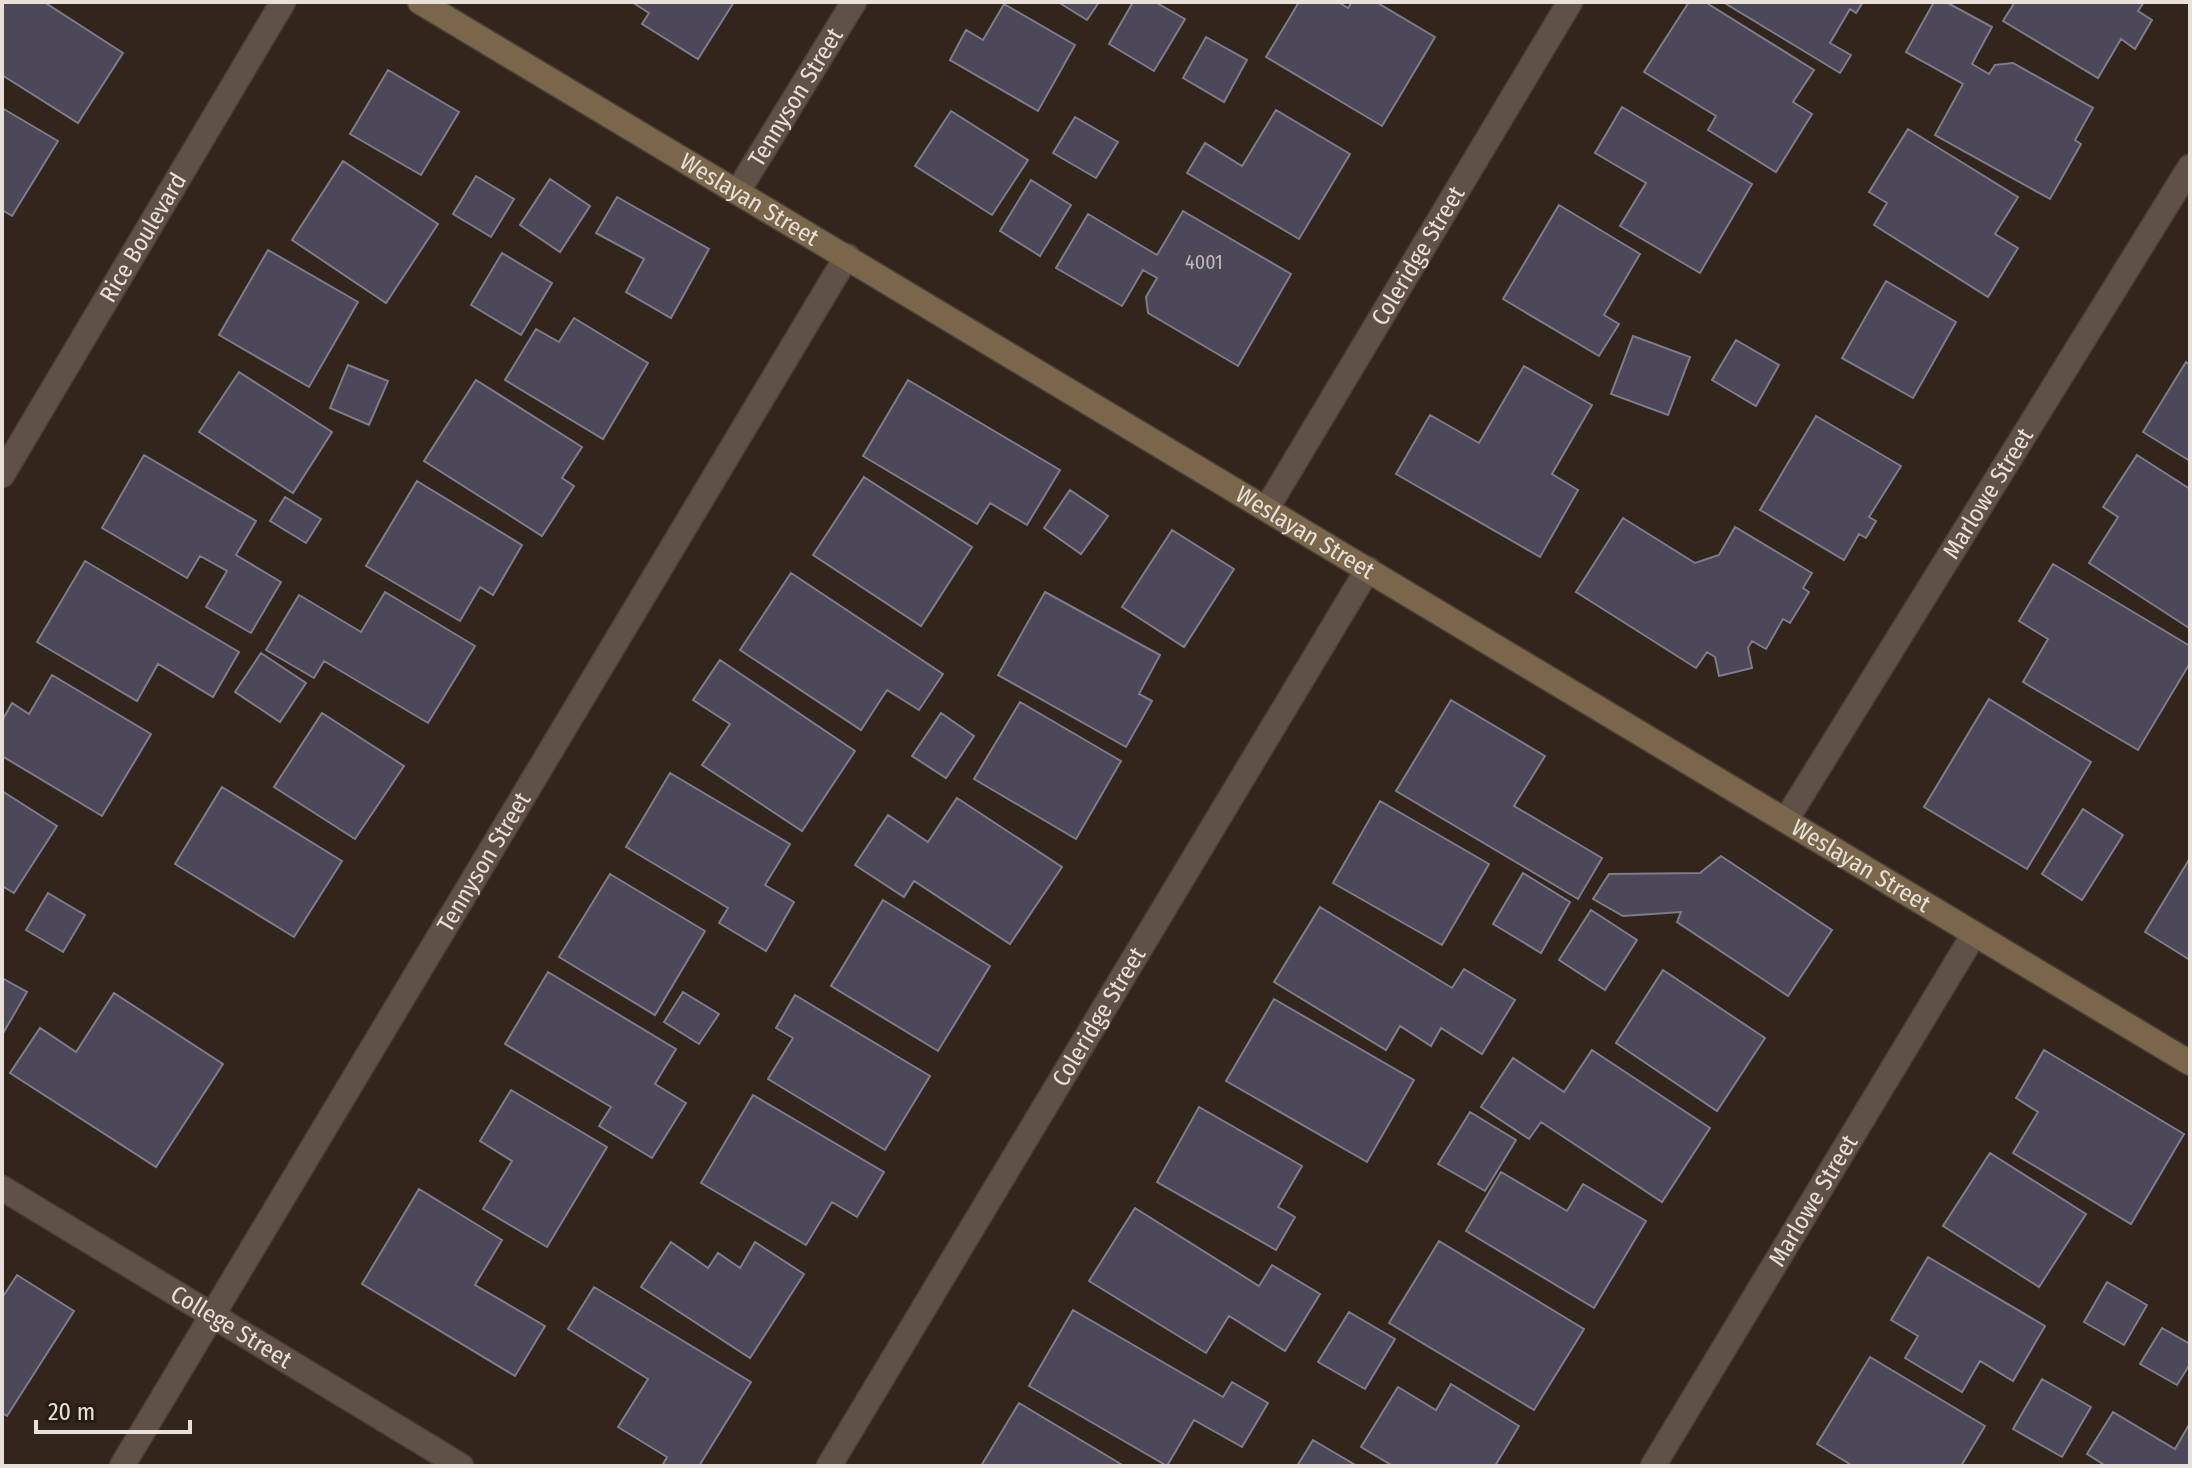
<svg xmlns="http://www.w3.org/2000/svg" width="2192" height="1468" viewBox="0 0 2192 1468" font-family="'Fira Sans Condensed',sans-serif">
  <rect width="100%" height="100%" fill="#32251b"/>
  <path fill="#4c4858" stroke="#7e7b8c" stroke-width="2" d="M2 2H44L123 53 78 123 2 75Z
    M632 2H734L698 59 642 24 649 13Z
    M1058 2H1099L1087 20Z
    M1133 2H1155L1185 19 1154 71 1109 44Z
    M1299 2H1338L1348 8 1352 2H1376L1435 37 1382 126 1266 57Z
    M1689 2H1705L1814 70 1793 102 1812 114 1776 172 1708 130 1716 116 1644 72Z
    M1723 2H1863L1856 13 1850 9 1830 43 1851 55 1840 73Z
    M1934 2H1946L1992 27 1972 64 1989 74 1995 65 2013 63 2093 108 2075 140 2081 144 2050 199 1935 135 1963 84 1906 52Z
    M2015 2H2144L2138 11 2152 20 2135 49 2121 39 2098 78 2003 21Z
    M1004 4 1075 45 1038 111 950 60 966 30 983 40Z
    M1206 37 1247 60 1224 102 1183 78Z
    M388 70 459 112 421 175 350 134Z
    M1622 107 1752 184 1700 273 1620 226 1646 183 1595 153Z
    M2 108 58 141 12 216 2 210Z
    M1276 110 1350 154 1299 239 1187 173 1205 143 1242 166Z
    M951 111 1028 160 992 215 915 166Z
    M1075 117 1118 142 1096 178 1053 153Z
    M1908 129 2018 197 1995 234 2018 248 1988 297 1874 225 1887 203 1869 192Z
    M343 161 438 224 386 303 292 240Z
    M476 176 514 199 491 237 453 214Z
    M550 179 590 206 560 252 520 225Z
    M1031 180 1071 205 1040 256 1000 231Z
    M617 197 709 249 671 318 626 292 644 259 596 233Z
    M1559 205 1640 254 1604 315 1619 324 1599 356 1503 299Z
    M1183 211 1291 274 1238 366 1148 313 1146 297 1157 278 1143 270 1122 306 1056 268 1088 214 1157 255Z
    M268 250 358 302 309 387 219 335Z
    M502 253 552 283 521 335 471 305Z
    M1886 281 1956 322 1913 398 1842 358Z
    M574 318 648 363 603 439 505 380 536 329 559 342Z
    M1633 336 1690 357 1668 415 1611 394Z
    M1736 340 1779 365 1756 406 1712 380Z
    M2186 362 2190 365V461L2143 432Z
    M348 365 388 381 369 425 330 408Z
    M1524 366 1592 405 1552 474 1578 490 1540 557 1396 474 1430 415 1479 443Z
    M239 372 332 432 293 493 199 432Z
    M476 380 582 447 562 478 574 486 542 536 424 461Z
    M908 380 1060 470 1027 525 990 503 977 524 863 456Z
    M1816 416 1901 466 1869 517 1876 521 1866 538 1859 534 1844 560 1760 510Z
    M144 455 256 521 236 555 281 582 251 633 206 607 227 571 200 556 187 578 102 528Z
    M2137 455 2190 489 2189 628 2089 563 2118 517 2103 507Z
    M864 477 972 547 921 626 813 555Z
    M417 481 522 545 493 595 480 587 460 621 366 566Z
    M1070 490 1108 516 1081 554 1044 528Z
    M285 497 321 519 306 543 270 521Z
    M1623 518 1695 563 1719 555 1735 527 1812 573 1803 588 1809 592 1790 623 1783 619 1766 649 1752 641 1748 648 1752 668 1719 676 1715 657 1707 652 1696 668 1576 592Z
    M1172 530 1234 569 1184 647 1122 607Z
    M85 561 239 652 213 697 158 664 137 701 37 642Z
    M2053 564 2190 646V663L2138 750 2023 682 2048 639 2019 621Z
    M791 573 943 674 919 710 887 690 861 730 740 650Z
    M385 592 475 646 428 723 324 661 314 678 266 650 299 595 361 632Z
    M1045 592 1160 655 1139 694 1152 701 1126 747 998 675Z
    M261 653 306 683 280 722 235 692Z
    M720 660 855 751 802 831 702 765 730 724 693 700Z
    M52 675 151 734 102 816 2 756V721L12 703 29 714Z
    M1989 699 2091 762 2027 869 1924 807Z
    M1451 700 1545 756 1514 806 1602 858 1578 899 1396 791Z
    M1020 702 1121 761 1076 839 974 779Z
    M322 713 404 766 355 839 274 787Z
    M941 713 974 736 946 778 912 756Z
    M670 773 790 844 765 885 794 902 766 951 719 923 728 908 626 847Z
    M222 787 342 861 294 937 175 864Z
    M2 791 57 826 14 893 2 886Z
    M957 798 1062 867 1010 944 914 881 904 897 855 865 888 815 928 842Z
    M1380 801 1489 864 1442 945 1333 883Z
    M2083 809 2123 835 2082 900 2042 874Z
    M1721 856 1832 930 1788 996 1677 922 1681 912 1623 916 1593 899 1609 874 1700 873Z
    M2190 858V960L2145 932Z
    M1523 873 1570 902 1541 953 1493 924Z
    M610 874 705 931 655 1015 559 957Z
    M48 893 85 915 63 952 26 930Z
    M883 900 990 966 938 1051 831 986Z
    M1320 907 1452 988 1464 969 1515 1000 1482 1054 1441 1028 1431 1046 1400 1026 1386 1050 1274 982Z
    M1591 910 1637 940 1605 990 1559 960Z
    M1663 970 1765 1038 1717 1111 1616 1043Z
    M548 972 676 1049 655 1084 686 1103 652 1158 599 1126 611 1107 505 1044Z
    M2 978 27 992 2 1035Z
    M683 992 719 1014 699 1044 664 1022Z
    M114 993 223 1064 156 1167 10 1073 40 1028 76 1052Z
    M795 995 930 1076 885 1150 768 1079 793 1038 776 1028Z
    M1274 999 1414 1080 1367 1162 1226 1081Z
    M1592 1050 1710 1128 1662 1202 1541 1122 1529 1139 1481 1107 1513 1058 1564 1092Z
    M2044 1050 2184 1134 2131 1224 2013 1153 2038 1112 2016 1098Z
    M511 1090 607 1147 547 1247 483 1209 512 1161 480 1141Z
    M753 1095 884 1172 857 1217 832 1202 806 1245 701 1183Z
    M1199 1107 1302 1166 1278 1207 1295 1217 1276 1250 1157 1182Z
    M1470 1112 1516 1140 1485 1191 1438 1164Z
    M1990 1153 2086 1214 2039 1287 1943 1226Z
    M1501 1172 1567 1211 1583 1184 1646 1221 1594 1308 1466 1231Z
    M419 1189 502 1240 475 1285 545 1326 515 1376 362 1284Z
    M1135 1208 1259 1286 1272 1265 1320 1294 1285 1351 1229 1316 1206 1353 1089 1281Z
    M1439 1241 1584 1329 1534 1410 1389 1323Z
    M671 1242 708 1268 718 1253 740 1268 755 1242 804 1274 750 1358 641 1287Z
    M1928 1257 2045 1326 2013 1381 1980 1361 1962 1392 1905 1358 1918 1336 1891 1320Z
    M17 1275 74 1311 7 1416 2 1413V1298Z
    M2107 1282 2147 1305 2124 1345 2084 1322Z
    M594 1287 751 1382 699 1466H662L667 1457 618 1427 648 1379 568 1329Z
    M1073 1310 1223 1397 1232 1382 1268 1403 1242 1447 1194 1420 1167 1466 1029 1386Z
    M1349 1312 1395 1339 1365 1389 1318 1362Z
    M2162 1328 2190 1344V1364L2177 1385 2140 1364Z
    M1870 1357 1985 1426 1961 1466H1853L1817 1444Z
    M2042 1379 2091 1407 2062 1457 2013 1429Z
    M1451 1384 1519 1426 1495 1466H1393L1361 1447 1398 1387 1436 1410Z
    M1019 1403 1124 1466H981Z
    M2113 1412 2175 1449 2190 1423V1466H2106L2087 1454Z
    M1313 1440 1357 1466H1297Z"/>
  <g fill="none" stroke-linecap="round" stroke-linejoin="round">
    <defs>
      <g id="minor">
        <path id="s1" d="M738 191 854 2"/>
        <path id="s2" d="M1267 508 1570 2"/>
        <path id="s3" d="M1786 820 2190 167"/>
        <path id="s4" d="M2 1188 461 1466"/>
        <path id="s5" d="M122 1466 847 256"/>
        <path id="s6" d="M829 1466 1368 569"/>
        <path id="s7" d="M1653 1466 1974 934"/>
      </g>
      <g id="tertiary">
        <path id="s8" d="M2 475 283 2"/>
      </g>
      <g id="secondary">
        <path id="s9" d="M420 2 2190 1063"/>
      </g>
    </defs>
    <use href="#minor" stroke="#4b4039" stroke-width="27"/>
    <use href="#tertiary" stroke="#4b4039" stroke-width="27"/>
    <use href="#secondary" stroke="#4b4039" stroke-width="27"/>
    <use href="#minor" stroke="#605147" stroke-width="24"/>
    <use href="#tertiary" stroke="#605147" stroke-width="24"/>
    <use href="#secondary" stroke="#7a664b" stroke-width="24"/>
  </g>
  <g text-anchor="middle" stroke-width="6" stroke-linejoin="round" paint-order="stroke">
    <g font-size="20" fill="#c2baba">
      <text x="1204" y="269">4001</text>
    </g>
    <g font-size="24" fill="#e9e0da" stroke="#281b12">
      <text dy="8" stroke="none"><textPath href="#s1" startOffset="110">Tennyson Street</textPath></text>
      <text dy="8" stroke="none"><textPath href="#s9" startOffset="384">Weslayan Street</textPath></text>
      <text dy="8" stroke="none"><textPath href="#s8" startOffset="276">Rice Boulevard</textPath></text>
      <text dy="8" stroke="none"><textPath href="#s2" startOffset="294">Coleridge Street</textPath></text>
      <text dy="8" stroke="none"><textPath href="#s3" startOffset="384">Marlowe Street</textPath></text>
      <text dy="8" stroke="none"><textPath href="#s9" startOffset="1032">Weslayan Street</textPath></text>
      <text dy="8" stroke="none"><textPath href="#s5" startOffset="704">Tennyson Street</textPath></text>
      <text dy="8" stroke="none"><textPath href="#s9" startOffset="1680">Weslayan Street</textPath></text>
      <text dy="8" stroke="none"><textPath href="#s6" startOffset="524">Coleridge Street</textPath></text>
      <text dy="8" stroke="none"><textPath href="#s7" startOffset="310">Marlowe Street</textPath></text>
      <text dy="8" stroke="none"><textPath href="#s4" startOffset="268">College Street</textPath></text>
    </g>
  </g>
  <rect width="2192" height="1468" fill="none" stroke="#e9e0da" stroke-width="8"/>
  <path d="M36 1420v12h154v-12" fill="none" stroke="#e9e0da" stroke-width="4"/>
  <text x="48" y="1420" font-size="24" fill="#e9e0da" stroke="#281b12" stroke-width="6" paint-order="stroke">20 m</text>
</svg>
